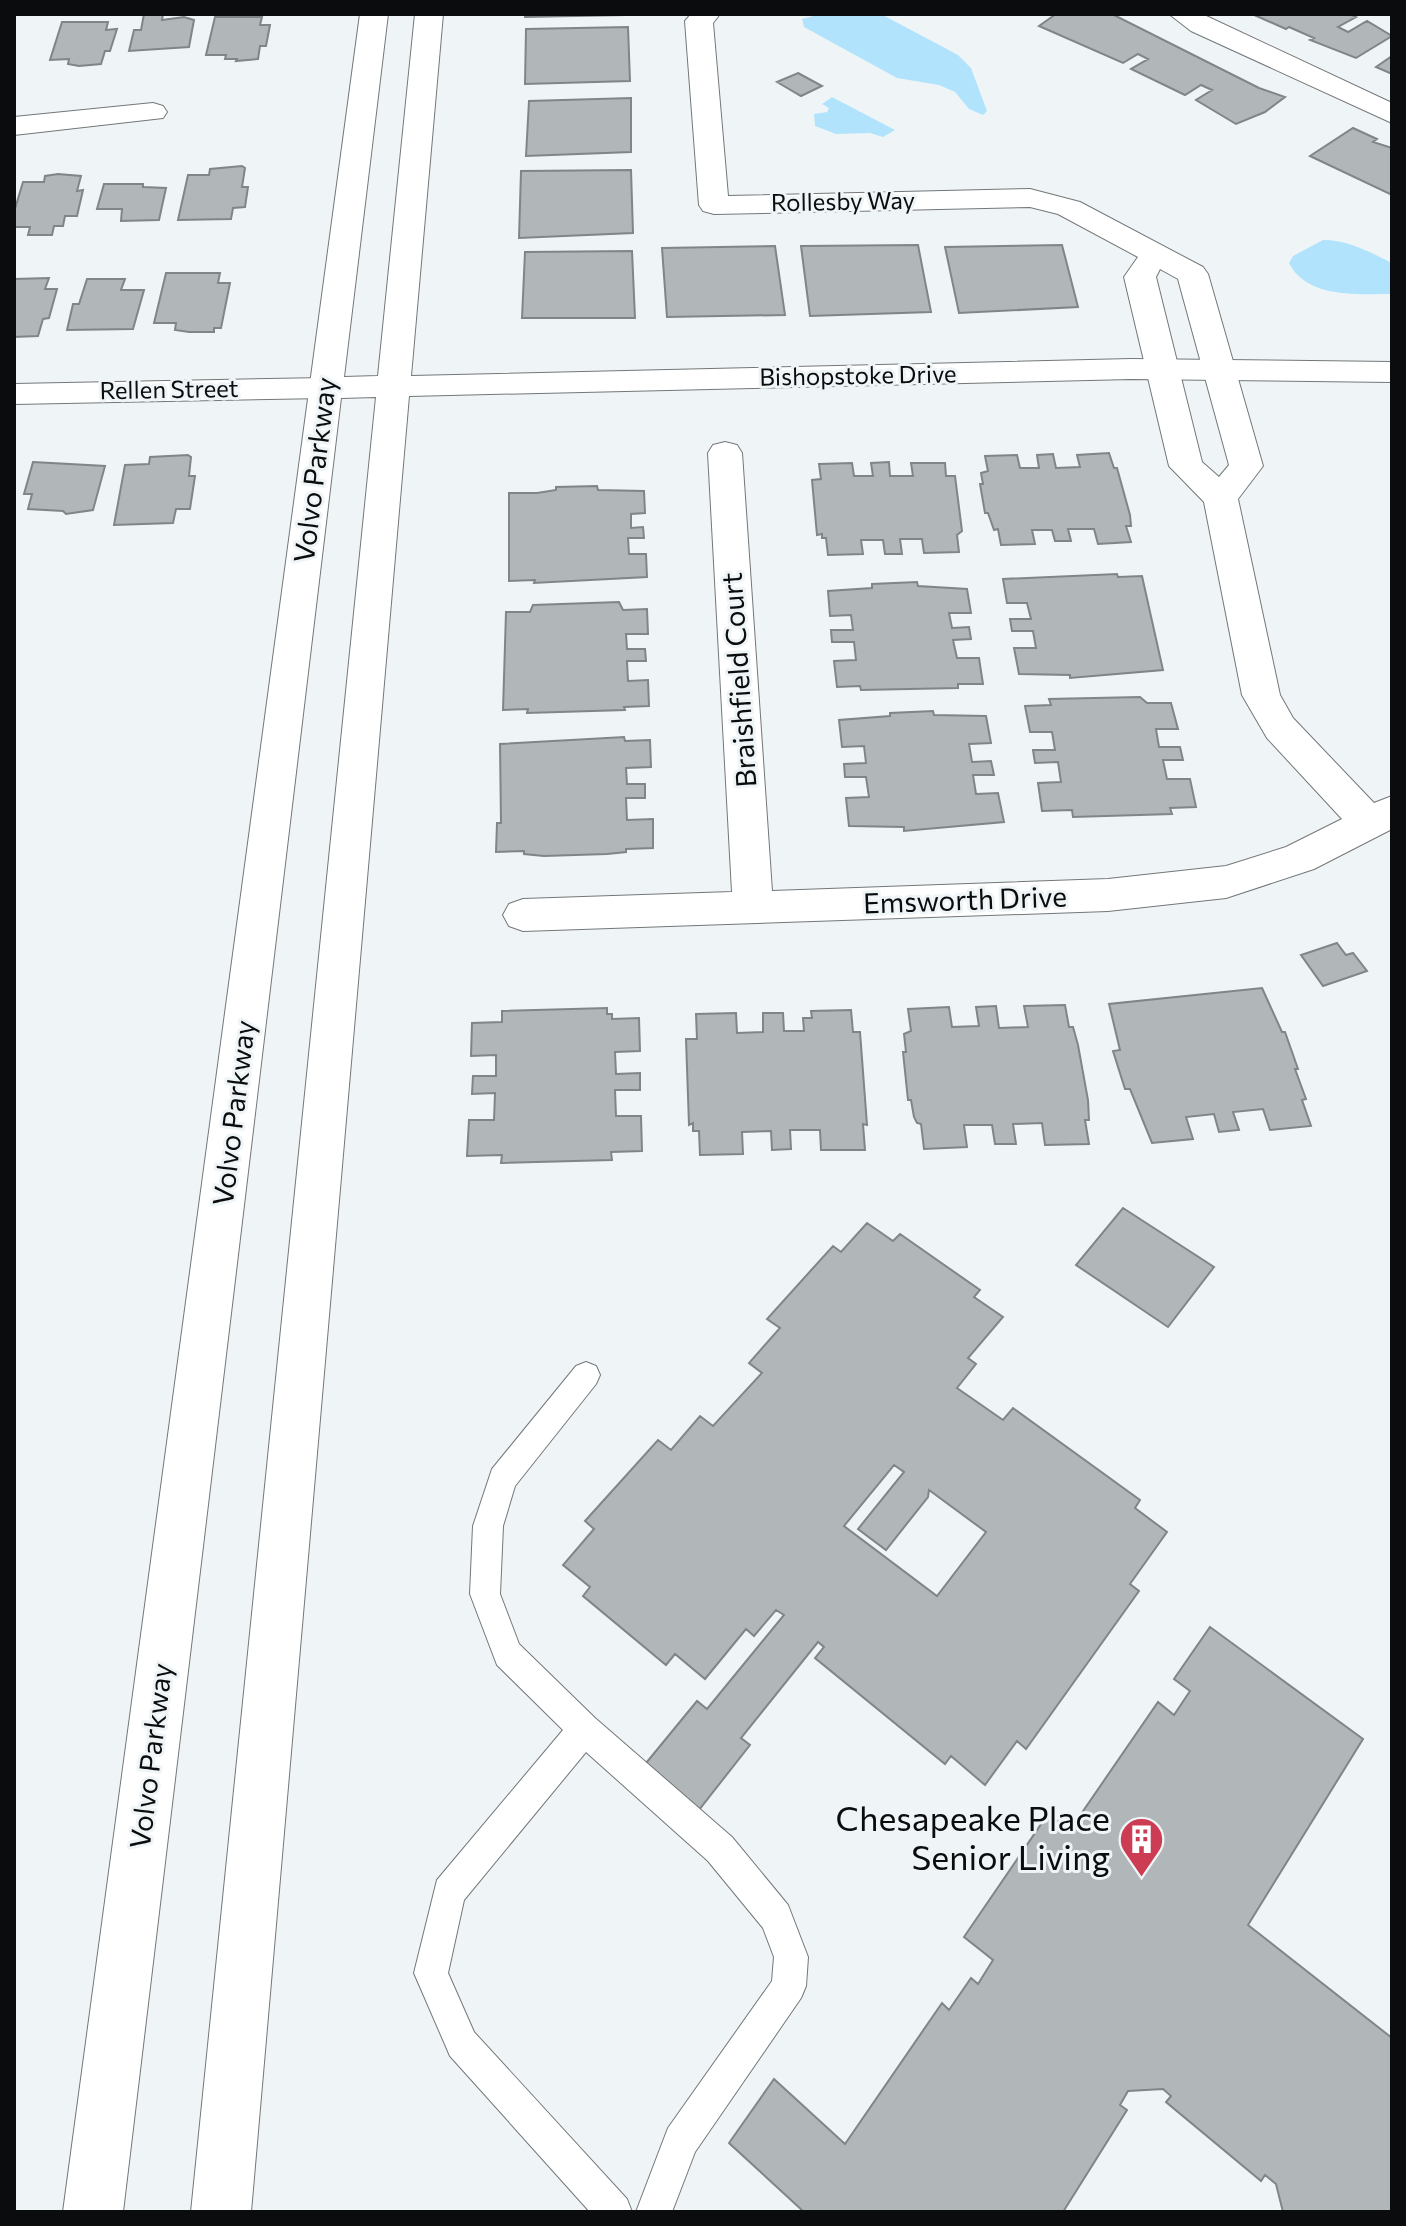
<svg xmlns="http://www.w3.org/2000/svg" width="1406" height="2226" viewBox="0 0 1406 2226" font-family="Commissioner,sans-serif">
  <rect width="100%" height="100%" fill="#eff5f7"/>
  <path fill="#b1e4fc" d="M821 14H881L958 55 971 68 987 111 983 115 969 109 955 92 939 85 897 78 804 27 802 19Z
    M832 97 895 130 883 137 870 133 836 134 815 126 814 114 827 112 829 108 822 104Z
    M1323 240C1348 240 1370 252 1392 263V294C1359 294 1307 299 1289 263L1293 256Z"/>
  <path fill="#b1b6b8" stroke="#808587" stroke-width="2" fill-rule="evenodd" d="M144 14H163L162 20 184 17 194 20 189 47 129 51 134 30H141Z
    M525 14H626V15L525 17Z
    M1056 14H1112L1259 88 1285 97 1265 112 1236 124 1196 100 1212 90 1201 85 1185 95 1131 69 1148 59 1138 54 1123 63 1039 26Z
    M1252 14H1350L1356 17 1338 27 1348 32 1367 21 1392 36 1356 58 1310 40 1314 38 1289 27 1286 29Z
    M215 17H262L260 25H270L266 46H260L258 59 236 61 237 59H225L226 55H206Z
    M62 22H108L106 30 117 29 110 51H105L101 64 79 66 68 64 69 59 50 60Z
    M628 27 630 81 525 84 526 29Z
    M1392 56V74L1376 67Z
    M798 73 822 86 801 96 777 82Z
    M631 98V152L526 156 529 101Z
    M1353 128 1377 139 1373 142 1392 148V195L1310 156Z
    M242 166 245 168 242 187H248L245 207 233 208 231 219 178 220 188 175H209L210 169Z
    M631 170 633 233 519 238 521 171Z
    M58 174 81 176 77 191 83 190 77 216H65L63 226H54L52 235H28L30 227H14V212L23 182H44L45 176Z
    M104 184H143V187L166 188 159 220 121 221 122 209H97Z
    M918 245 931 312 810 316 801 246Z
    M1062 245 1078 307 959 313 945 247Z
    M775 246 785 315 667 317 662 248Z
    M632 251 635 318H522L525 252Z
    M166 273H220L218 283H230L221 328H214V332H189L175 330 176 323H154Z
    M49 278 45 289H57L49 318 43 319 38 336 14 337V279Z
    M87 279H125L121 290H144L133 329 67 330 73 304H79Z
    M1109 453 1114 468H1117L1130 515 1131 526H1126L1131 542 1098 544 1094 529H1068L1071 541H1055L1052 530H1032L1035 544 1001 545 998 529 994 530 988 513H985L980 484H983L981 473 988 471 985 456 1017 455 1020 468H1039L1037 455 1053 454 1056 468 1080 467 1077 455Z
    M188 455 191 457 189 476H195L190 509H176L173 523 114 525 125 465 149 464 150 457Z
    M33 462 105 466 93 510 66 514 63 511 28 509 32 494H24Z
    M889 462 890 476H913L911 463H945L946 476H955L962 531 957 535 959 552 924 553 922 539H900L902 554H885L883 540H861L863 554 828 555 826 538H822V534L817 535 812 480 821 479 819 464 852 463 854 476H873L871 463Z
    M597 486 598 490 644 491 645 513 631 514V528L643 527 644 538H628L629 554H646L647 577 534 583 535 580 509 581V493H537L556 490V487Z
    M1117 574 1118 577 1142 576 1163 670 1070 678V675L1019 674 1014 648H1036L1033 631H1012L1010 619H1031L1027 603H1007L1003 579Z
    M917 582 918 586 967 589 971 613H949L952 628 969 627 971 639 953 640 957 658H979L983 684H958V688L861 690 860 686 837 687 834 661 856 660 854 642H832L831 630H853L851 615 830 616 828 591 872 588V584Z
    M619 602 623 610 647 609 648 634H626L627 649H645L646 661H627L628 681 648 680 649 706 624 707 625 710 527 713 528 709 503 710 506 612H530L533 605Z
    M1140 697 1147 703H1171L1178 729H1156L1159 747H1180L1183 760H1163L1167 779H1190L1196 807 1170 808 1172 814 1073 817 1072 810 1042 811 1038 783 1061 782 1058 762 1035 763 1033 750H1055L1052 732H1030L1025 706 1051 705 1049 699Z
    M933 711 934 715 986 716 991 743 969 744 972 762 991 761 994 775H973L976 794 998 793 1004 822 904 831V827L849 826 846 798 869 797 866 777H845L844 764 866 763 864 746 842 747 839 720 890 716V713Z
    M624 737 625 741 650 740 651 767 626 768 627 784H645V798H626L627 820 653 819V848L626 849V852L607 854 544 856 524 854V851L496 852 497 823H501L500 744Z
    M1337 943 1346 955 1353 953 1367 971 1323 986 1301 955Z
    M1262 988 1282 1032H1285L1298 1069H1295L1306 1099 1302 1100 1311 1126 1270 1130 1263 1109 1233 1112 1239 1130 1219 1132 1214 1114 1186 1117 1193 1139 1152 1143 1130 1089H1125L1113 1051 1120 1050 1109 1004Z
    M1065 1005 1069 1027H1073L1078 1045 1088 1100 1089 1120H1085L1089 1144 1045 1145 1042 1123 1013 1124 1016 1144H995L992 1125H964L967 1147 924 1149 921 1124 917 1123 914 1117 911 1100H908L903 1052H906L904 1034 911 1031 908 1009 949 1007 952 1027 979 1026 976 1007 996 1006 999 1028 1028 1027 1024 1006Z
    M607 1008V1014H612V1019L639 1018 640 1051 615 1052 616 1074 640 1073V1090H615L616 1116H641L642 1151 611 1152 612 1160 501 1163 502 1155 467 1156 469 1120H494L495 1093 472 1094 473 1076H496V1055L471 1056 472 1023 502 1022V1011Z
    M851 1010 853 1032H860L867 1125 863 1124 865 1150H821L820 1130H790L791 1149 772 1150 771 1131 742 1132 743 1154 700 1155 699 1131H693V1123L689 1125 686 1039H697L696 1014 736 1013 737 1033 763 1032V1013H783L784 1031H804L803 1018H812L811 1011Z
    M1123 1208 1214 1267 1168 1327 1076 1265Z
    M867 1223 893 1241 900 1234 980 1290 974 1297 1003 1317 968 1358 976 1364 957 1388 1003 1420 1013 1408 1140 1500 1135 1508 1167 1532 1130 1584 1139 1591 1026 1749 1017 1741 985 1785 951 1756 945 1764 815 1658 824 1647 818 1642 741 1738 750 1745 695 1815 642 1768 697 1701 707 1709 784 1615 776 1610 754 1636 746 1629 705 1679 675 1654 666 1665 583 1596 590 1587 563 1565 594 1529 585 1521 658 1440 671 1450 700 1416 713 1426 762 1373 749 1363 780 1328 767 1319 833 1246 841 1252ZM894 1465 904 1472 858 1529 886 1550 928 1497 929 1490 986 1532 937 1596 844 1526Z
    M1210 1627 1363 1739 1248 1925 1392 2038V2212H1283L1276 2184 1265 2175 1261 2181 1166 2102 1171 2096 1163 2089 1128 2091 1120 2105 1127 2110 1063 2212H804L729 2143 774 2079 845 2144 942 2003 949 2010 971 1978 978 1984 993 1960 964 1937 1048 1814 1070 1830 1158 1702 1174 1715 1190 1691 1174 1679Z"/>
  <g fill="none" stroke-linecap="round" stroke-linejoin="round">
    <defs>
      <path id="lane" d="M586 1362 596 1366 600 1375 596 1384 515 1486 503 1526 500 1594 519 1644 595 1718 732 1837 788 1905 808 1957 806 1986 801 1998 695 2152 672 2212H636L668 2128 772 1981 774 1957 763 1928 708 1861 586 1752 464 1900 448 1973 474 2032 627 2199 632 2212H590L450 2056 414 1973 437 1880 563 1730 497 1665 470 1594 473 1526 492 1469 576 1366Z"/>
      <path id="street" d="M691 14H720L713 23 728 196 1030 189 1080 202 1203 267 1208 274 1263 466 1238 499 1280 695 1293 718 1374 803 1392 796V829L1314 869 1226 898 1108 911 523 931 509 926 503 915 509 904 523 899 732 892 708 453 713 445 725 442 737 445 742 453 772 891 1108 879 1226 866 1286 847 1342 819 1267 738 1242 695 1204 502 1169 466 1124 277 1138 257 1058 214 1030 207 714 214 703 211 699 205 685 21ZM1160 269 1178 279 1229 465 1219 477 1202 462 1156 277Z
        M1169 14H1202L1392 103V123L1191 31Z
        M153 103 163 106 167 112 163 118 14 135V117Z
        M325 378 337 381 341 388 337 395 325 398 14 404V384Z"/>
      <path id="secondary" d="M360 14H388L344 377 378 376 415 14H443L411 376 1131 359 1392 362V382L1131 379 409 396 251 2212H191L376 397 341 398 123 2212H63Z"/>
    </defs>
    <use href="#lane" stroke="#737779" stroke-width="2"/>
    <use href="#street" stroke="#737779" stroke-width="2"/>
    <use href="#secondary" stroke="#737779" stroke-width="2"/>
    <use href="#lane" fill="#fff" fill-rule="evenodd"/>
    <use href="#street" fill="#fff" fill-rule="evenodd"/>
    <use href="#secondary" fill="#fff" fill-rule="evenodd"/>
  </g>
  <defs>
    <symbol id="building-pin" viewBox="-11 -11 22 30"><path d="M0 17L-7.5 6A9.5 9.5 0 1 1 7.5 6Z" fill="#cc3c53" stroke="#eff5f7"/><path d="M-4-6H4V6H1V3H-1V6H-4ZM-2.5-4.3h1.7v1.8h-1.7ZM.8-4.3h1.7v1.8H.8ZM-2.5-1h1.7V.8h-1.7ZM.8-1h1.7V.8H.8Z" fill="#fff"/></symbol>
  </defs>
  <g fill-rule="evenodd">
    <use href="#building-pin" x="1116" y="1814" width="51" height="69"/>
  </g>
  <g text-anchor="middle" stroke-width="6" stroke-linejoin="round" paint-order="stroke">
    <g font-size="24" fill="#0b0c0d" stroke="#eff5f7">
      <text transform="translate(843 202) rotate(-1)" y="8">Rollesby Way</text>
      <text transform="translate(858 376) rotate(-1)" y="8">Bishopstoke Drive</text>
      <text transform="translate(169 390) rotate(-1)" y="8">Rellen Street</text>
    </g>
    <g font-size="28" fill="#0b0c0d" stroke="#eff5f7">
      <text transform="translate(315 470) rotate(-83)" y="10">Volvo Parkway</text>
      <text transform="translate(739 680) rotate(-94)" y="10">Braishfield Court</text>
      <text transform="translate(965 900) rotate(-2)" y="10">Emsworth Drive</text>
      <text transform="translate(234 1113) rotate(-83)" y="10">Volvo Parkway</text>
      <text transform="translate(151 1756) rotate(-83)" y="10">Volvo Parkway</text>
    </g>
    <g font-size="34" fill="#0b0c0d" stroke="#eff5f7" text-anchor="end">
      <text x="1110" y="1831">Chesapeake Place<tspan x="1110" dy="39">Senior Living</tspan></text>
    </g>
  </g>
  <rect width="1406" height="2226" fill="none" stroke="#0b0c0d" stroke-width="32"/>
</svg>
